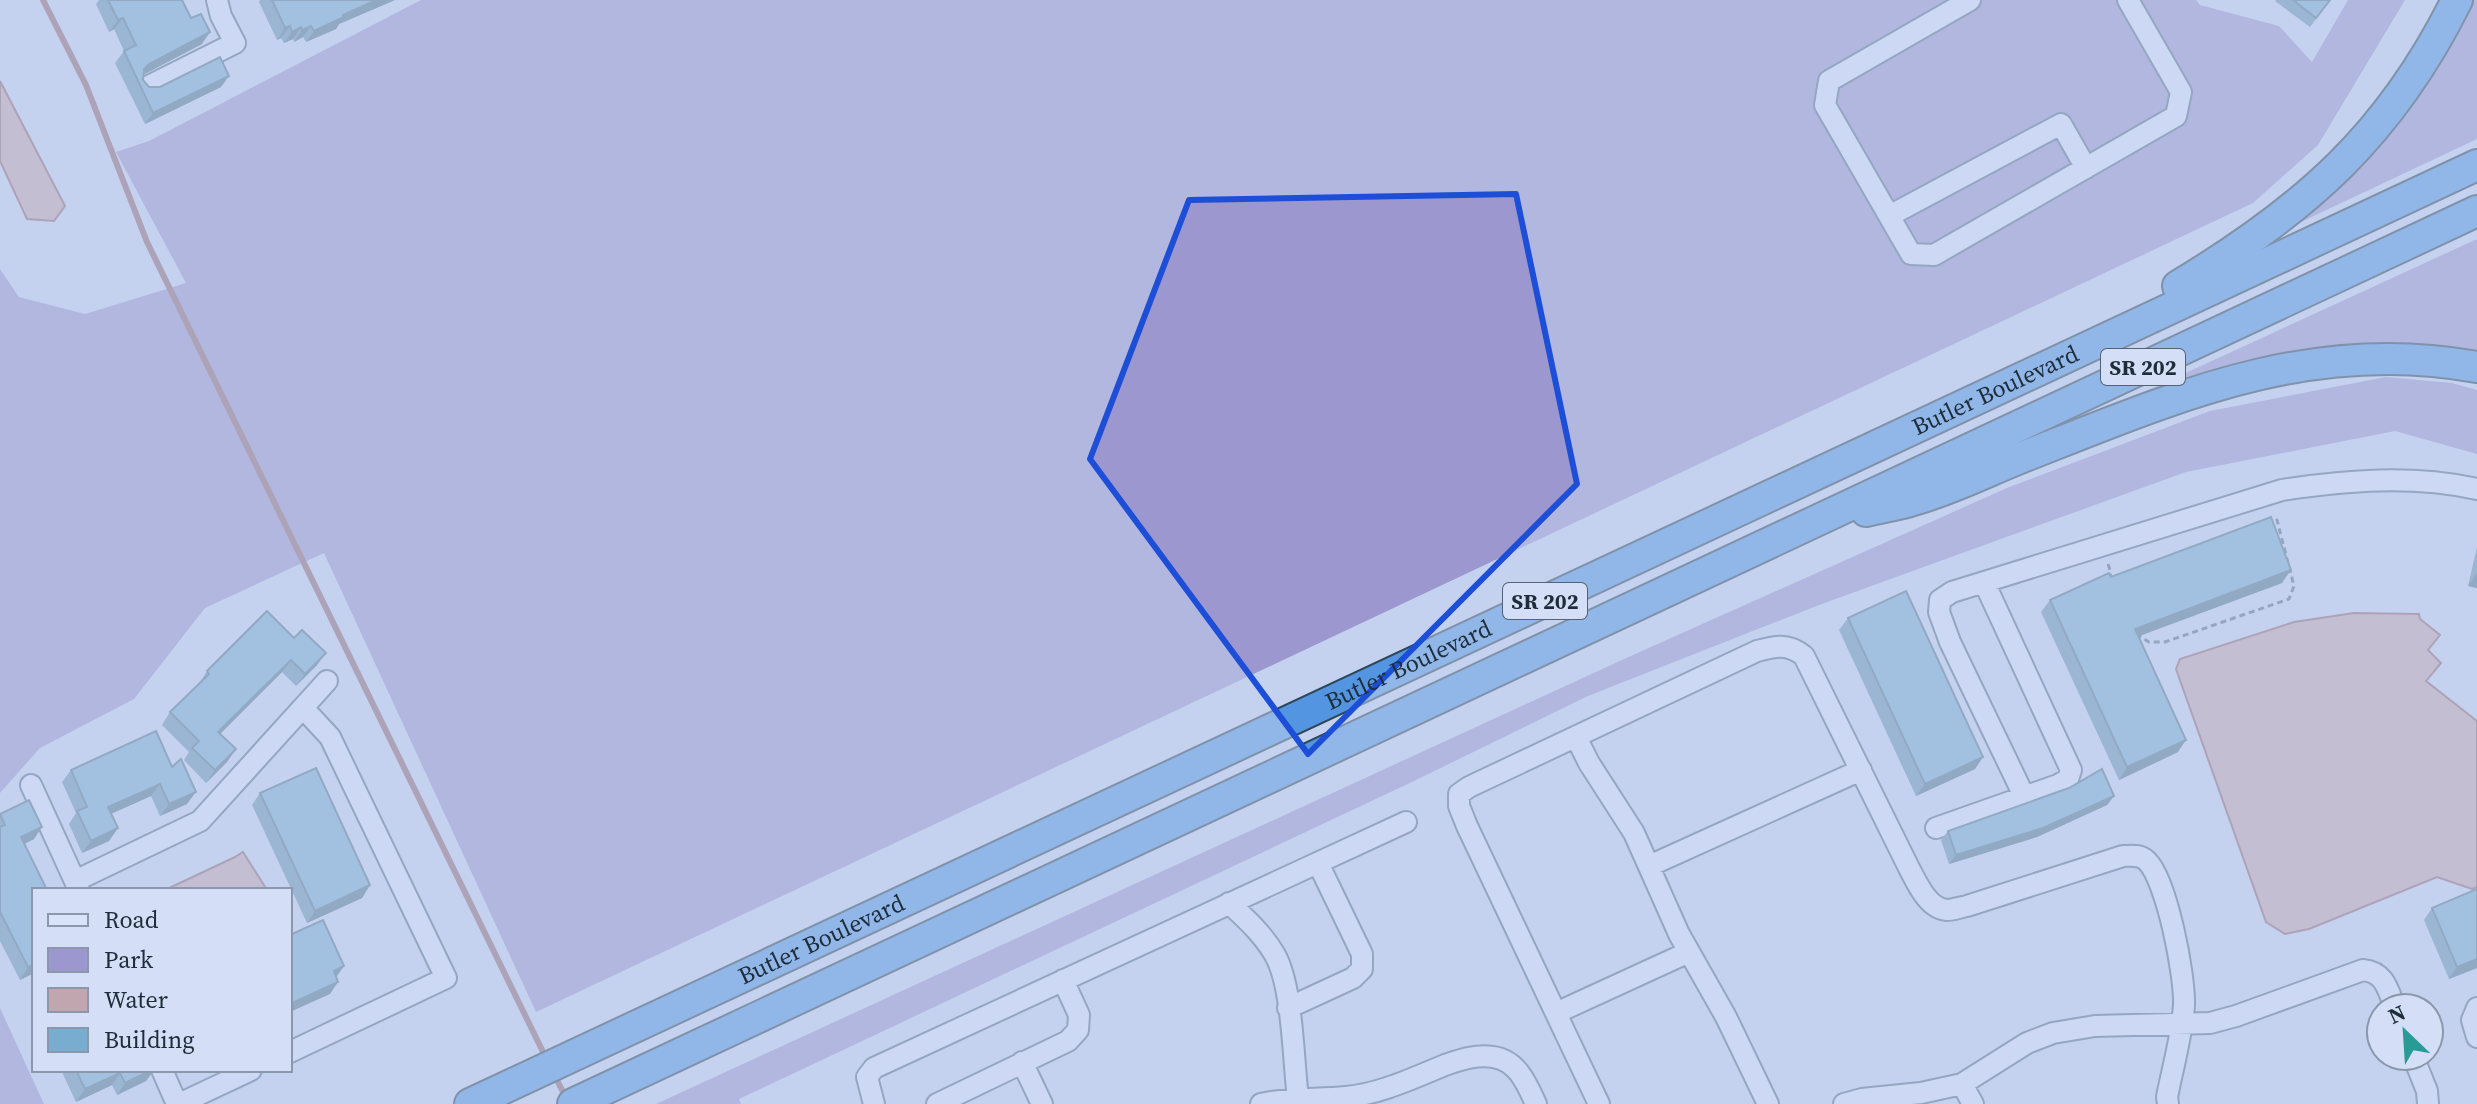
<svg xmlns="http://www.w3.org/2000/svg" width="2477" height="1104" viewBox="0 0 2477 1104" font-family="'Source Serif 4',serif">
  <rect width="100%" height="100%" fill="#c4d2ef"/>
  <path fill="#9c97ce" d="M421 0H2196L2200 5 2279 26 2312 62 2348 0H2405L2318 145 2253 203 536 1012 324 553 205 608 134 699 40 748 0 793V269L19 297 85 314 186 283 116 152 149 141Z
    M2467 0H2477V139L2301 222 2299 219 2327 200 2360 165Z
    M2477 239V359L2146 400 2142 393Z
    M2386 377 2452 383 2477 390V454L2395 431 2186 472 1819 605 1588 696 1414 781 739 1099 741 1104H656L1624 659 2007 488 2210 411Z
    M0 1008 44 1104H0Z"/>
  <path fill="#c2a6af" stroke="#916c76" stroke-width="2" d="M0 81 65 206 54 221 27 219 0 161Z
    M2354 613 2419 614 2420 619 2440 635 2428 650 2441 663 2426 681 2477 721V887L2472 889 2437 877 2309 929 2285 934 2266 922 2176 669 2180 659 2294 622Z
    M243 852 267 890H165L235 857Z"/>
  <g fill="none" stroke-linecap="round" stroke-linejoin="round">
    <path stroke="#916c76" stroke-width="6" d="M43 0 86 85 147 242 546 1058
      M555 1076 566 1098"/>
    <defs>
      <path id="minor" d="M1970 0 1829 81 1825 105 1911 254 1934 255 2176 116 2181 92 2128 0
        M147 87 235 43 221 16 217 0
        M1889 216 2061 124 2086 168
        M1576 737 1589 763 1634 833 1679 934 1726 1017 1768 1104
        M31 785 79 890
        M2025 798 1950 642 1939 612 1940 600 1952 592 2282 490C2347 480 2412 475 2477 489
        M1936 828 2058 785 2068 779 2071 770 1984 582
        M1649 866 1861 770
        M75 881 200 821 327 681
        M1229 903C1246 919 1263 934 1275 955 1293 987 1293 1060 1298 1098
        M1288 1008 1353 978 1362 969V954L1318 863
        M2477 1008 2472 1020 2477 1037
        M1556 1013 1689 952
        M290 1052 446 978 330 737 303 708
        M2413 1056 2427 1091 2428 1104
        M1022 1062 1042 1104
        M162 1070 177 1104
        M1962 1084 1973 1104
        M179 1104 251 1070
        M874 1104 867 1077 874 1068 1406 822
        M937 1104 1068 1041 1078 1030 1079 1015 1063 980
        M1261 1104C1289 1097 1317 1100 1346 1097 1380 1094 1413 1078 1445 1065 1460 1060 1477 1054 1493 1057 1517 1060 1527 1084 1536 1104
        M1599 1104 1467 826 1459 806V794L1469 787 1757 651C1776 646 1788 643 1804 656L1909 868C1917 883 1928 909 1947 910 1953 910 1961 907 1967 906L2123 856C2131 856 2140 854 2147 861 2167 881 2185 975 2184 1005 2182 1036 2173 1066 2167 1097L2168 1104
        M1844 1104 1862 1099 1921 1093 1962 1084 2027 1043 2053 1033 2095 1026 2210 1023 2236 1016 2363 970C2385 972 2388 990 2395 1008"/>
      <g id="highway">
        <path d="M2178 286C2305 210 2390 135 2457 0"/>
        <path d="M1866 511C1881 507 1898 505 1913 500 1950 490 1985 472 2020 458 2173 398 2309 336 2477 367"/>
        <path id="s1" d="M470 1104 2477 165"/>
        <path d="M573 1104 2477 211"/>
      </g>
    </defs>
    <use href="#minor" stroke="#5a728b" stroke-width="24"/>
    <use href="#highway" stroke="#2e4658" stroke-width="34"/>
    <path stroke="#5a728b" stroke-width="3" stroke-dasharray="6 4" stroke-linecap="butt" d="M2108 564 2111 573 2109 578
      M2136 634 2149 642H2165L2289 599 2294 586 2277 520 2272 522"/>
    <use href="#minor" stroke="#d8e3fa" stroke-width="20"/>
    <use href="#highway" stroke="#5395e1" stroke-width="30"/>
  </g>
  <path fill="#6895b2" d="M99 0H182L202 44 144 74 143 80 149 87H221L145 124 115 63 124 51 114 29 109 32 96 4Z
    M260 0H395L339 24 336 29 306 42 303 37 294 42 293 39 284 43 281 38 277 40 259 2Z
    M2276 0H2330L2310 27 2275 1Z
    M2477 547V588L2468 586Z
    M2111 577 2282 583 2138 636 2178 752 2119 780 2041 612 2050 600Z
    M1848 618 1983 757 1975 769 1916 796 1839 630Z
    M294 638 317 665 296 686 282 672 220 734 236 749 227 762 206 783 184 760 189 752 162 725 170 712 199 684 207 671Z
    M156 731 187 804 160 816 151 796 111 814 118 828 109 841 82 853 69 824 76 813 62 782 71 770Z
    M260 793 370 885 362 898 307 923 252 805Z
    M2114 796 2107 805 2037 837 1949 864 1941 840 1948 831Z
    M0 814 34 839 24 844 34 890V973L20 980 0 941Z
    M2432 908 2477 968 2449 979 2424 920Z
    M61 1070H154L146 1081 117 1095 112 1085 76 1102Z"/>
  <path fill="#557991" d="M376 0H395L339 24 336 29 306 42 314 31 343 15Z
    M123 18 114 29 109 32 118 20Z
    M290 26 281 38 277 40 285 28Z
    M311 26 303 37 294 42 302 30Z
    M301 27 293 39 284 43 292 32Z
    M210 32 202 44 141 76 136 81 149 64Z
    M229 76 221 87 145 124 153 113Z
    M2291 570 2282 583 2126 641 2135 629Z
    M2477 573V588L2468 586Z
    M326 653 317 665 296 686 305 674Z
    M291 660 282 672 210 744 218 732Z
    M2186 740 2178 752 2119 780 2127 767Z
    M236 749 227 762 206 783 215 770Z
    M1983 757 1975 769 1916 796 1925 784Z
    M160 784 151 796 99 819 108 807Z
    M196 792 187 804 160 816 169 804Z
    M2114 796 2107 805 2037 837 1949 864 1956 855Z
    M42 827 34 839 12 850 21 837Z
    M118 828 109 841 82 853 91 841Z
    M370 885 362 898 307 923 315 911Z
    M2477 959V968L2449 979 2457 967Z
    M34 965V973L20 980 28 967Z
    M344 966 335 979 334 971Z
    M338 982 330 994 290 1012V1004Z
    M152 1070H154L146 1081 117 1095 125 1083Z
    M120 1073 112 1085 76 1102 85 1089Z"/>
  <path fill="#79adcf" stroke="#557991" stroke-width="2" d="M108 0H182L191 18 201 14 210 32 149 64 144 69 143 80 149 87H160L220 57 229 76 153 113 124 51 136 45 123 18 118 20Z
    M272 0H376L343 15 344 17 314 31 311 26 302 30 301 27 292 32 290 26 285 28Z
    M2293 0H2330L2316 18Z
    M2271 517 2291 570 2135 629 2186 740 2127 767 2050 600 2109 573 2111 577Z
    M1906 591 1983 757 1925 784 1848 618Z
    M267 611 294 638 302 630 326 653 305 674 291 660 218 732 236 749 215 770 192 748 199 741 170 712 209 674 207 671Z
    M156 731 172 767 181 759 196 792 169 804 160 784 108 807 118 828 91 841 77 811 87 807 71 770Z
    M316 768 370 885 315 911 260 793Z
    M2102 769 2114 796 2043 828 1956 855 1948 831 2069 788Z
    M29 800 42 827 21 837 47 890H34V965L28 967 0 912V827L5 825 0 814Z
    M2477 889V959L2457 967 2432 908Z
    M323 920 344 966 334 971 338 982 290 1004V935Z
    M76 1070H152L125 1083 120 1073 85 1089Z"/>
  <path d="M0 0H2477V1104H0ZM1516 194 1577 484 1308 754 1090 459 1189 200Z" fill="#c4d2ef" fill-opacity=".55" fill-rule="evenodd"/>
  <path fill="none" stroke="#1d4ed8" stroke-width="6" stroke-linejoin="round" d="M1516 194 1577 484 1308 754 1090 459 1189 200Z"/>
  <g text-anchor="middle" stroke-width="7" stroke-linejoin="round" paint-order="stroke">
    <g fill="#d4dff7" stroke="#556273" stroke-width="2">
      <rect x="2101" y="349" width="84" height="36" rx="6"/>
      <rect x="1503" y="583" width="84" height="36" rx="6"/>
    </g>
    <g font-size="22" font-weight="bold" fill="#1e2d3a">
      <text x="2143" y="375">SR 202</text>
      <text x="1545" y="609">SR 202</text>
    </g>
    <g font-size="24" fill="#1e2d3a" stroke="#d4dff7">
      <text dy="8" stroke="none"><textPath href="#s1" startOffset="1684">Butler Boulevard</textPath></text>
      <text dy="8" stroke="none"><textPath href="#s1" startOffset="1036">Butler Boulevard</textPath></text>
      <text dy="8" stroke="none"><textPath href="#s1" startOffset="388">Butler Boulevard</textPath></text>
    </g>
  </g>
  <rect x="32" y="888" width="260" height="184" fill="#d4dff7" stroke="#8b98ab" stroke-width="2"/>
  <rect x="48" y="914" width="40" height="12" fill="#d8e3fa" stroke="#8b98ab" stroke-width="2"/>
  <text x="104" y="928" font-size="24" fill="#1e2d3a">Road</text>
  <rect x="48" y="948" width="40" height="24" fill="#9c97ce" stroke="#8b98ab" stroke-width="2"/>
  <text x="104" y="968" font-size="24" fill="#1e2d3a">Park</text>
  <rect x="48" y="988" width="40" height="24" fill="#c2a6af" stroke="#8b98ab" stroke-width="2"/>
  <text x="104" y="1008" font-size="24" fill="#1e2d3a">Water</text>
  <rect x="48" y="1028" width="40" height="24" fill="#79adcf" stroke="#8b98ab" stroke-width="2"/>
  <text x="104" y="1048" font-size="24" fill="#1e2d3a">Building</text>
  <g transform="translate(2405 1032) rotate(335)"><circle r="38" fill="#d4dff7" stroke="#8b98ab" stroke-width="2"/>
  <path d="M0-6L14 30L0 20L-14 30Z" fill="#289b97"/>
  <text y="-12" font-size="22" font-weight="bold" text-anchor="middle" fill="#1e2d3a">N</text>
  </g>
</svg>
